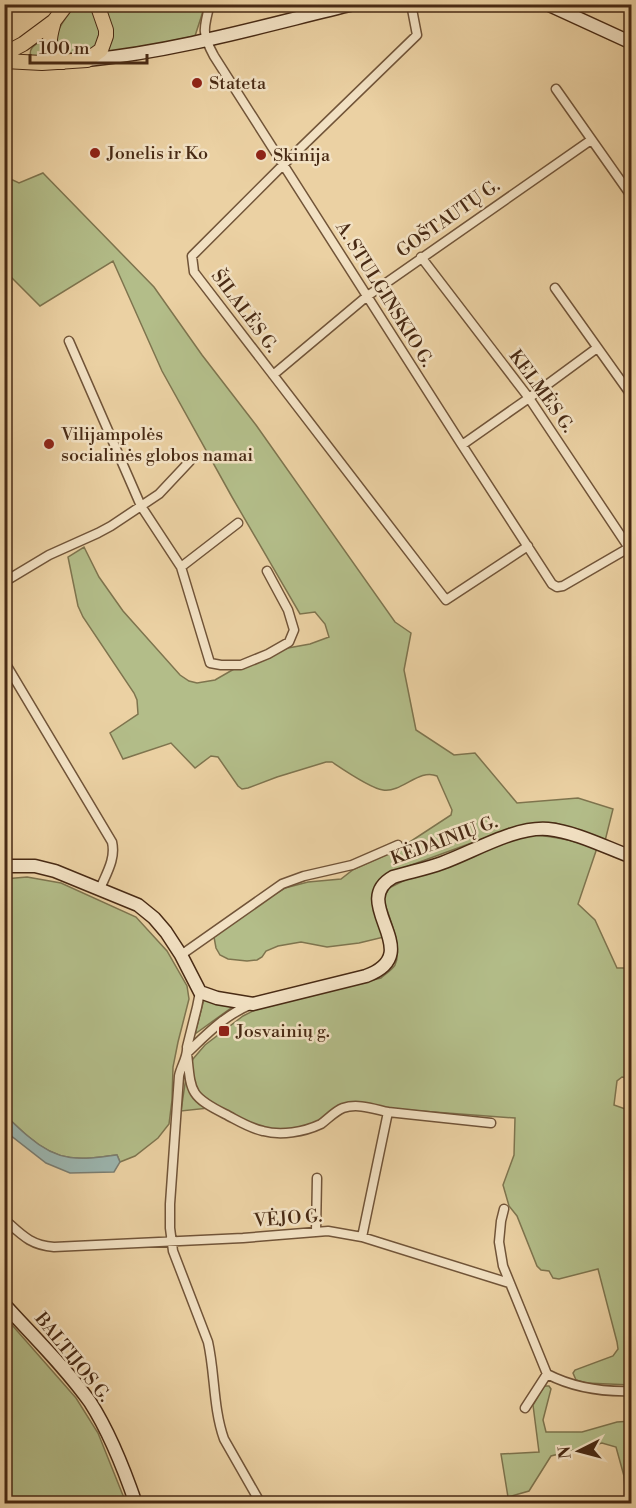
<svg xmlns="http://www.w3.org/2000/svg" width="636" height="1508" viewBox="0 0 636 1508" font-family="'Libre Bodoni',serif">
  <rect width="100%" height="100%" fill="#ebd1a3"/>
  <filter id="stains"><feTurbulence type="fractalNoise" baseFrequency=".00333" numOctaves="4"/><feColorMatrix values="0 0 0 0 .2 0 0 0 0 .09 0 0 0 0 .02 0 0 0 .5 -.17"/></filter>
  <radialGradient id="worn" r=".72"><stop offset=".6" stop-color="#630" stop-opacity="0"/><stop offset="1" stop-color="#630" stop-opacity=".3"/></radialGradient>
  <path fill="#b3bd89" stroke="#7e744e" stroke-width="1.5" d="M75 5H91L100 31 97 45 89 51 84 52 67 53 58 49C51 32 67 18 75 5Z
    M103 5H205L195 36 119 52 106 53C116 34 109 24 103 5Z
    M41 41 43 42 47 57H31C28 48 35 45 41 41Z
    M43 173 154 287 202 355 256 425 395 622 411 633 404 670 416 730 454 755 475 753 517 803 578 798 613 809 605 841 592 835 555 823 536 824 507 830 395 871C363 894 375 905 384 937L359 943 327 947 301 942 278 946 266 951 262 957 257 960 247 961 228 959 220 955 216 948 214 937 270 897 285 888 308 882 341 879 354 869 399 849 451 815 452 810 437 776C419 768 402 793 383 790 370 788 344 770 332 762H326L277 777 248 788 242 789 238 786 218 757 211 756 195 768 171 743 123 759 110 733 138 714 137 700 134 693 83 617 78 606 68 557 84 547 99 577 123 611 180 675 189 681 197 683 215 680 241 665 288 648 310 644 329 637 325 624 315 612 300 614 232 497 162 371 113 261 40 306 5 271 4 176 19 183Z
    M533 835C556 836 576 842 597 848L578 904 595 920 617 968H631V1078L622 1077 617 1081 614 1105 631 1111V1385L586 1383 576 1380 573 1373 575 1370 613 1356 618 1349 617 1342 598 1269 559 1279 553 1278 549 1271 541 1270 537 1266 517 1216 509 1206 503 1185 514 1155 515 1118 394 1109 356 1103 316 1123 289 1130 264 1129 218 1107 181 1111 186 1077 193 1059 205 1045 243 1016 267 1004 381 978C385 974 392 970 395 965 403 948 389 916 383 899L389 888 411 877 467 858 517 838Z
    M27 877 61 883 136 917 167 951 187 986 189 999 178 1042 173 1067 172 1100 169 1124 158 1138 135 1156 120 1162 117 1155C80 1160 59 1163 29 1137 20 1130 13 1122 5 1115L4 879Z
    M204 999 231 1006V1008L195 1034Z
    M5 1317 76 1398 98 1433 126 1503H62L48 1500 47 1501 39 1499 38 1503H5Z
    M544 1386H549L551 1389 543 1420 546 1432H582L617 1422 631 1421V1503H626L624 1476 616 1447 602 1443 551 1456 529 1491 508 1497 501 1454 539 1452 533 1405Z"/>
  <path fill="#9bb5af" stroke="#7a7d71" stroke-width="1.5" d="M4 1115C13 1122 20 1130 29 1137 59 1163 80 1160 117 1155L120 1162 114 1172 70 1173 46 1163 5 1131Z"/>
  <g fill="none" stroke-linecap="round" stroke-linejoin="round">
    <defs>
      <path id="street" d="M210 4C203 29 202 34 214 56L462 445 552 584 557 587 563 586 632 546
        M411 4 417 35 283 165 192 256 194 272 446 600 528 546
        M556 89 632 197
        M421 257 529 398 629 548
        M555 288 632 396
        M69 341 141 506 181 567 210 663 221 665H241L268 654 289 642 294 630 288 610 267 571
        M273 375 366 297 591 140
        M462 445 529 398 597 348
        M181 567 238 523
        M4 582 49 555 98 533 111 526 159 494 190 461
        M4 661 112 842C116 859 106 874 100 889
        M181 955 282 884 304 876 352 865 398 845
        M200 992 197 1007 187 1047C188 1057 181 1066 179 1076L170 1204V1228L173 1251 208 1342C215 1373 213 1408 224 1439L261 1504
        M252 1004C226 1014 207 1034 187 1053 191 1092 189 1096 225 1114 237 1120 249 1128 263 1131 281 1136 304 1132 321 1124 328 1119 335 1111 343 1108 358 1103 374 1109 388 1112
        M504 1209 501 1221 499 1242 503 1266 547 1374 525 1408
        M4 1219C22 1235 30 1245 54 1247L243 1238 328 1231 362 1237 509 1283
        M316 1232 317 1178
        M362 1237 388 1112 491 1123
        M547 1374C574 1388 602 1392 632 1391"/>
      <path id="secondary" d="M547 4 632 43
        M87 60C178 51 266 25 354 4
        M4 866H35L55 871 138 905 154 918 166 932 181 955 200 992 217 998 253 1004 366 976C429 953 347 903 393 877 409 872 426 869 442 863 473 852 515 826 548 829 576 832 605 847 632 857
        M4 1304C33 1336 65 1367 90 1402 110 1433 124 1469 136 1504"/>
      <path id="primary" d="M54 21C49 40 45 49 63 62
        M4 54 23 44 54 21 67 4
        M4 61 42 63 87 60 101 50 106 36V30L97 4"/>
    </defs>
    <use href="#street" stroke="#715438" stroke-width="11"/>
    <use href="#secondary" stroke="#482a14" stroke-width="15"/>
    <use href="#primary" stroke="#482a14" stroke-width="16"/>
    <use href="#street" stroke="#f2e1c3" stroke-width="8"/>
    <use href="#secondary" stroke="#f2e1c3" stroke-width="12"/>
    <use href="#primary" stroke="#ebd1a3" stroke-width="14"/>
  </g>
  <g fill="#8f2418" stroke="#f2e1c3" stroke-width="2">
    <circle cx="197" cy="83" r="6"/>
    <circle cx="95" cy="153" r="6"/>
    <circle cx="261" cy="155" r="6"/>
    <circle cx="49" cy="444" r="6"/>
    <rect x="218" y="1025" width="12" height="12" rx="3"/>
  </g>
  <g text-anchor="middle" stroke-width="5" stroke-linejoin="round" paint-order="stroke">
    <g font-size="18" fill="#482a14" stroke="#f2e1c3" text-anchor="start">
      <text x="209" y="89">Stateta</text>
      <text x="107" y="159">Jonelis ir Ko</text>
      <text x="273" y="161">Skinija</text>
      <text x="61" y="440">Vilijampolės<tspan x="61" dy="21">socialinės globos namai</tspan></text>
      <text x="236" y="1037">Josvainių g.</text>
    </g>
    <g font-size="18" fill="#482a14" stroke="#f2e1c3">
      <text transform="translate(448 218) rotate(-35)" y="6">GOŠTAUTŲ G.</text>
      <text transform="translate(385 294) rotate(58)" y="6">A. STULGINSKIO G.</text>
      <text transform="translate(245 311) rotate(53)" y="6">ŠILALĖS G.</text>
      <text transform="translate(542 391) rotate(54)" y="6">KELMĖS G.</text>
      <text transform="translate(444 840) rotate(-20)" y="6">KĖDAINIŲ G.</text>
      <text transform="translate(288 1218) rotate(-4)" y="6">VĖJO G.</text>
      <text transform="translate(73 1357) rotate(51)" y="6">BALTIJOS G.</text>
    </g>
  </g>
  <rect width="636" height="1508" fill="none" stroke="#ebd1a3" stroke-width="24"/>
  <rect x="6" y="6" width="624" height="1496" fill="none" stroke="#482a14" stroke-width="3"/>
  <rect x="12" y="12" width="612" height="1484" fill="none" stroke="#482a14" stroke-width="1.5"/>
  <g transform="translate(579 1451) rotate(264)" stroke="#f2e1c3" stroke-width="4.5" paint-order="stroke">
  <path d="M0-4.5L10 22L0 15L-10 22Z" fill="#482a14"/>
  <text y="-9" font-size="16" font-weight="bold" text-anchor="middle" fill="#482a14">N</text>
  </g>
  <path d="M30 54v9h117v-9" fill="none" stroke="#482a14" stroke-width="3"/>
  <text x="39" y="54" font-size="18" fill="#482a14" stroke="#f2e1c3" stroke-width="4.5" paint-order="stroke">100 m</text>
  <rect width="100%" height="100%" filter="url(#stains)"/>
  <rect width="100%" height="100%" fill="url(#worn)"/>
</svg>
